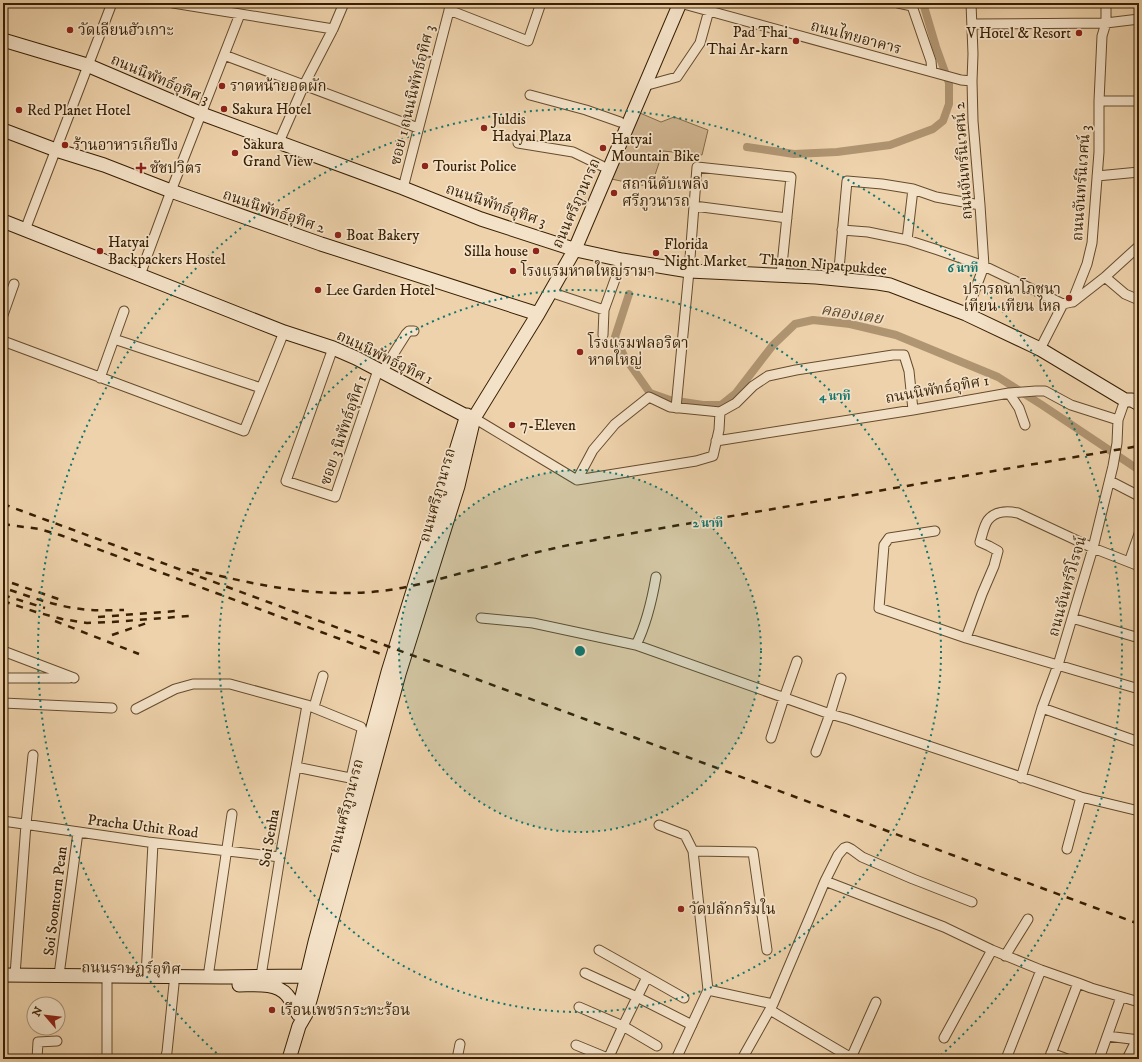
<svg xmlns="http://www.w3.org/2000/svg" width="1142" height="1062" viewBox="0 0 1142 1062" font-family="'IM FELL DW Pica','Noto Serif Thai',serif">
  <rect width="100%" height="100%" fill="#eed2ab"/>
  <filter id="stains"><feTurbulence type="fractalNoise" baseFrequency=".005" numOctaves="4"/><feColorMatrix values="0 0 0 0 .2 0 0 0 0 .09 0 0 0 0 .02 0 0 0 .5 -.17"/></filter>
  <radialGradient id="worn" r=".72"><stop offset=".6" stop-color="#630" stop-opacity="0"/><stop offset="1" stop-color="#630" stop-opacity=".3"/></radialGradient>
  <path fill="#cfb48e" stroke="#836a48" d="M640 113 661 122 674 117 708 130 702 155 663 151 651 187 611 179Z"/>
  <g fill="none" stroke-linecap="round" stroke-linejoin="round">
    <path stroke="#b09572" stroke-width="8" d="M747 147 794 154 837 152 890 145 933 129 943 121 949 104V83L936 47 923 3
      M629 294 615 337 624 356 650 393 670 400 703 405H721L736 393 773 345 795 324 813 320 850 324 896 335 998 377 1042 405 1139 470"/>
    <defs>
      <path id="street" d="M173 3 333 29
        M680 3 932 72 961 80 972 81
        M898 3 912 6
        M911 3 931 61 932 72
        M449 10 528 41 541 3
        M972 24 1106 23 1139 19
        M224 55 418 128
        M644 86 677 77 700 43 711 3
        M530 95 586 110 620 122
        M1099 101H1137L1139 102
        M279 142 304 85 333 29 344 3
        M518 143 573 152 602 166
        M1097 176 1139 172
        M403 188 451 3
        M694 206 787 218
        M25 230 112 3
        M842 230 868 232 907 240 938 250 984 266 1063 304
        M907 240 913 189
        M140 275 171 191 240 14
        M1105 277 1125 294 1139 300
        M838 280 847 181 882 184 913 189 936 197 980 205
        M550 292 604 310
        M1073 302 1105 277 1139 246
        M966 314 984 266 980 205 973 121 972 81 973 54 971 3
        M3 315 14 284
        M603 335 604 310 622 260
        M114 339 261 388
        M3 341 244 431 284 332
        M333 348 286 481 335 497 378 370
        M1040 349 1063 304 1072 302 1087 264 1092 243 1099 152V101L1102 36 1106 23V3
        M382 372 406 334 409 331H414
        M100 378 124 311
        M1009 393 1019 408 1025 425
        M676 408 689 271 697 167 791 177 781 275
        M720 412 736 403 753 386 768 376 796 370 893 355H904L909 371 913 410
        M474 418 577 480 696 461 713 456 719 430 720 412
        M716 441 913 410 1009 393 1036 391H1045L1071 405 1118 420
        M577 480 593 450 615 424 649 397 670 407 720 412
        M1110 481 1139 496
        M935 531 889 538 884 545 879 608 966 638 1139 689
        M1129 562 1139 534
        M481 618 533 623 636 645 830 714 848 719 1081 797 1139 811
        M1072 618 1139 638
        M966 638 982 594 994 566 998 551 989 546 980 542C982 536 984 525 988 520 996 510 1008 511 1018 513L1093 548 1139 566
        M636 645C647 623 652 600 656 577
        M3 651 74 678
        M3 678H69
        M3 703 112 708
        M314 707 323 676
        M1042 708 1139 742
        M136 709 175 689 193 684H230L307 705 361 727 362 730 351 778
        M771 738 784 698 797 661
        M816 752 830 714 841 678
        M296 767 355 779
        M1021 778 1042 708 1058 665 1093 548 1113 466 1117 443 1118 420 1125 400
        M3 821 148 842 280 857
        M659 825 685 835 693 851 708 990
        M1067 849 1081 797
        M693 851 753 852 767 950
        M825 881 944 927 992 950 1041 970 1078 983 1091 988 1139 1002
        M599 950 647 977 684 998
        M1005 956 1028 919
        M585 973 637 997 692 1025
        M15 975 26 824 33 755
        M59 975 78 832
        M146 976 153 843
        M261 976 280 857 307 705
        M208 977 232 814
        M579 1007 623 1026 657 1046
        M770 1010 853 1059
        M1107 1036 1139 1040
        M944 1038 992 950
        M576 1045 610 1059
        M1051 1053 1067 1059
        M851 1058 876 1002
        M37 1059 38 1042 57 1041
        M107 1059V983
        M165 1059 167 1052 174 984
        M457 1059 460 1044
        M608 1059 623 1026 647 977
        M676 1059 708 990 773 1004
        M742 1059 773 1004 825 881 838 855 844 848 847 847 851 849 862 857 913 879 972 902
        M1006 1059 1041 970
        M1049 1059 1078 983
        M1099 1059 1121 997
        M1127 1059 1137 1039"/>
      <path id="secondary" d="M3 40 87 65 202 114 403 188 481 219 576 250 622 260 689 271 816 277 878 283 890 285 966 314 1040 349 1125 400H1132L1139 404
        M3 130 56 150 104 165 171 191 321 244 538 314
        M3 221 284 332 333 348 356 358 466 416 474 418
        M3 975 220 977 307 976 315 977
        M239 985C254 985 276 982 287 995 291 1000 295 1007 298 1014
        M300 1005 315 942 372 731 388 672 467 415
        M289 1059 299 1026 306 1014 311 997 399 674 458 486 474 418 538 314 575 249 680 3"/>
    </defs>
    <use href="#street" stroke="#654c2d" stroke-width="11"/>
    <use href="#secondary" stroke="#371f03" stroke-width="15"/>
    <use href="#street" stroke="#f4e2c8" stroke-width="9"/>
    <use href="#secondary" stroke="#f4e2c8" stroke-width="13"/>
    <path stroke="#371f03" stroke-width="2.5" stroke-dasharray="7 7" stroke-linecap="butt" d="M3 504 1139 924
      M3 524 39 529 60 535 321 632 381 654
      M192 569C251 584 310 597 372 592 409 589 445 577 481 568 504 562 527 554 551 549 571 544 591 541 610 537L1139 446
      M12 583 64 601
      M10 590C33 598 56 606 81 609 95 611 110 610 124 610
      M3 595 45 608
      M3 601 36 612 62 619 87 623 112 622 189 616
      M98 617 176 611
      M55 621 139 654
      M112 635 147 623"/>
  </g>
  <circle cx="580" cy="651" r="181" fill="#0f766e" fill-opacity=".12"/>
  <g fill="none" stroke="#0f766e" stroke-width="2" stroke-dasharray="2 4">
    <circle cx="580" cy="651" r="181"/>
    <circle cx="580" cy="651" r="361"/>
    <path d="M221 1057A542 542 0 1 1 939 1057"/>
  </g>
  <g fill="#8f2418" stroke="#f4e2c8" stroke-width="1.5">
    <circle cx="70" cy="30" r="4"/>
    <circle cx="1079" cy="33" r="4"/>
    <circle cx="796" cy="41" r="4"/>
    <circle cx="222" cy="86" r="4"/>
    <circle cx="224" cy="109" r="4"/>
    <circle cx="19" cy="110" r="4"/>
    <circle cx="484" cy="128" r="4"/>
    <circle cx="65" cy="145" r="4"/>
    <circle cx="603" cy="148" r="4"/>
    <circle cx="235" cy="153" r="4"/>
    <circle cx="425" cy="166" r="4"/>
    <path d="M139 162h4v4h4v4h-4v4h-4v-4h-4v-4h4z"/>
    <circle cx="614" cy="193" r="4"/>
    <circle cx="338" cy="235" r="4"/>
    <circle cx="100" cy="251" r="4"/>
    <circle cx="536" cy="251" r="4"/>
    <circle cx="656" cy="253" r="4"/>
    <circle cx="513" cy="271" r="4"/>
    <circle cx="318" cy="290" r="4"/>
    <circle cx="1069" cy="298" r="4"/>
    <circle cx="580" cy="352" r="4"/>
    <circle cx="512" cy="425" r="4"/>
    <circle cx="681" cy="909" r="4"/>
    <circle cx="272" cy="1010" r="4"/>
  </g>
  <g text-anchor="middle" stroke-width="3.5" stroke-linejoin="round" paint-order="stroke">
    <g font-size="15" fill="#371f03" stroke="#f4e2c8" text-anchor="start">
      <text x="78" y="35">วัดเลียนฮัวเกาะ</text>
      <text x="788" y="37" text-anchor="end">Pad Thai<tspan x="788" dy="17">Thai Ar-karn</tspan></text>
      <text x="1071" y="38" text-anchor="end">V Hotel &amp; Resort</text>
      <text x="230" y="91">ราดหน้ายอดผัก</text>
      <text x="232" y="114">Sakura Hotel</text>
      <text x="27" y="115">Red Planet Hotel</text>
      <text x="492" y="124">Juldis<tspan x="492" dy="17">Hadyai Plaza</tspan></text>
      <text x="611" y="144">Hatyai<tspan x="611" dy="17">Mountain Bike</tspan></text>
      <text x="243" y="149">Sakura<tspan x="243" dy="17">Grand View</tspan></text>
      <text x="73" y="150">ร้านอาหารเกียปิง</text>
      <text x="433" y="171">Tourist Police</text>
      <text x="150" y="173">ชัชปวิตร</text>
      <text x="622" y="189">สถานีดับเพลิง<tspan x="622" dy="17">ศรีภูวนารถ</tspan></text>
      <text x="346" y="240">Boat Bakery</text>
      <text x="108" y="247">Hatyai<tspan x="108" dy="17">Backpackers Hostel</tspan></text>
      <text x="664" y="249">Florida<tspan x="664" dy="17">Night Market</tspan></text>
      <text x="528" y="256" text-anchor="end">Silla house</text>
      <text x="521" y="276">โรงแรมหาดใหญ่รามา</text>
      <text x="1061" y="294" text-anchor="end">ปรารถนาโภชนา<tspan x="1061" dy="17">เทียน เทียน ไหล</tspan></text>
      <text x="326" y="295">Lee Garden Hotel</text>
      <text x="588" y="348">โรงแรมฟลอริดา<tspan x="588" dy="17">หาดใหญ่</tspan></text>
      <text x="520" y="430">7-Eleven</text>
      <text x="689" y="914">วัดปลักกริมใน</text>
      <text x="280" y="1015">เรือนเพชรกระทะร้อน</text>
    </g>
    <g font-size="15" fill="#371f03" stroke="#f4e2c8">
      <text transform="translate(856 37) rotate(15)" y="5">ถนนไทยอาคาร</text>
      <text transform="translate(160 79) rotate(23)" y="5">ถนนนิพัทธ์อุทิศ 3</text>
      <text transform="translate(412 95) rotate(-76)" y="5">ซอย 1 ถนนนิพัทธ์อุทิศ 3</text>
      <text transform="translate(963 161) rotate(-94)" y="5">ถนนจันทร์นิเวศน์ 2</text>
      <text transform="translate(1081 183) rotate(-86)" y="5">ถนนจันทร์นิเวศน์ 3</text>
      <text transform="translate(576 203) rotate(-66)" y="5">ถนนศรีภูวนารถ</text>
      <text transform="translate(496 205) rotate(19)" y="5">ถนนนิพัทธ์อุทิศ 3</text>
      <text transform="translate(274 211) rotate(19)" y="5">ถนนนิพัทธ์อุทิศ 2</text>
      <text transform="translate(823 264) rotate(5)" y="5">Thanon Nipatpukdee</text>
      <text transform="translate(385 357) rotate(26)" y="5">ถนนนิพัทธ์อุทิศ 1</text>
      <text transform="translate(937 389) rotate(-10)" y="5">ถนนนิพัทธ์อุทิศ 1</text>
      <text transform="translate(343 430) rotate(-71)" y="5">ซอย 3 นิพัทธ์อุทิศ 1</text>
      <text transform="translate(437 495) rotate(-74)" y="5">ถนนศรีภูวนารถ</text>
      <text transform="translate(1067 586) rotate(-74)" y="5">ถนนจันทร์วิโรจน์</text>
      <text transform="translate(346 806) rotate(-75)" y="5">ถนนศรีภูวนารถ</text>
      <text transform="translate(143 826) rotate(7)" y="5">Pracha Uthit Road</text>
      <text transform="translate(269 838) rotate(-80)" y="5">Soi Senha</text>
      <text transform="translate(55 901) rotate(-83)" y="5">Soi Soontorn Pean</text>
      <text transform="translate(131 968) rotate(1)" y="5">ถนนราษฏร์อุทิศ</text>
    </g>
    <g font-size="16" font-style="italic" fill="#61482a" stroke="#f4e2c8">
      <text transform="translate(852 313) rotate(9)" y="6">คลองเตย</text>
    </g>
  </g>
  <circle cx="580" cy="651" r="6" fill="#0f766e" stroke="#f4e2c8" stroke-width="2"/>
  <g font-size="12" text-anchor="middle" font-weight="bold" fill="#0f766e" stroke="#f4e2c8" stroke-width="3.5" stroke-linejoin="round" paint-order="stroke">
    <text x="963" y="272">6 นาที</text>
    <text x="835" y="400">4 นาที</text>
    <text x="708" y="527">2 นาที</text>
  </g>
  <rect width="1142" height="1062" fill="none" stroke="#eed2ab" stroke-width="16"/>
  <rect x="4" y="4" width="1134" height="1054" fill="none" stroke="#371f03" stroke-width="2"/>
  <rect x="8" y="8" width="1126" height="1046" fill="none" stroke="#371f03"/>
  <g transform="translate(46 1016) rotate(298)"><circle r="19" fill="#f4e2c8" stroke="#a89479"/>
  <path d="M0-3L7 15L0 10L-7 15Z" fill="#8f2418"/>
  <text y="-6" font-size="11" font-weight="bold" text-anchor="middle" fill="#371f03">N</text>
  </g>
  <rect width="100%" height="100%" filter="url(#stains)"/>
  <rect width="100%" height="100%" fill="url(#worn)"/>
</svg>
